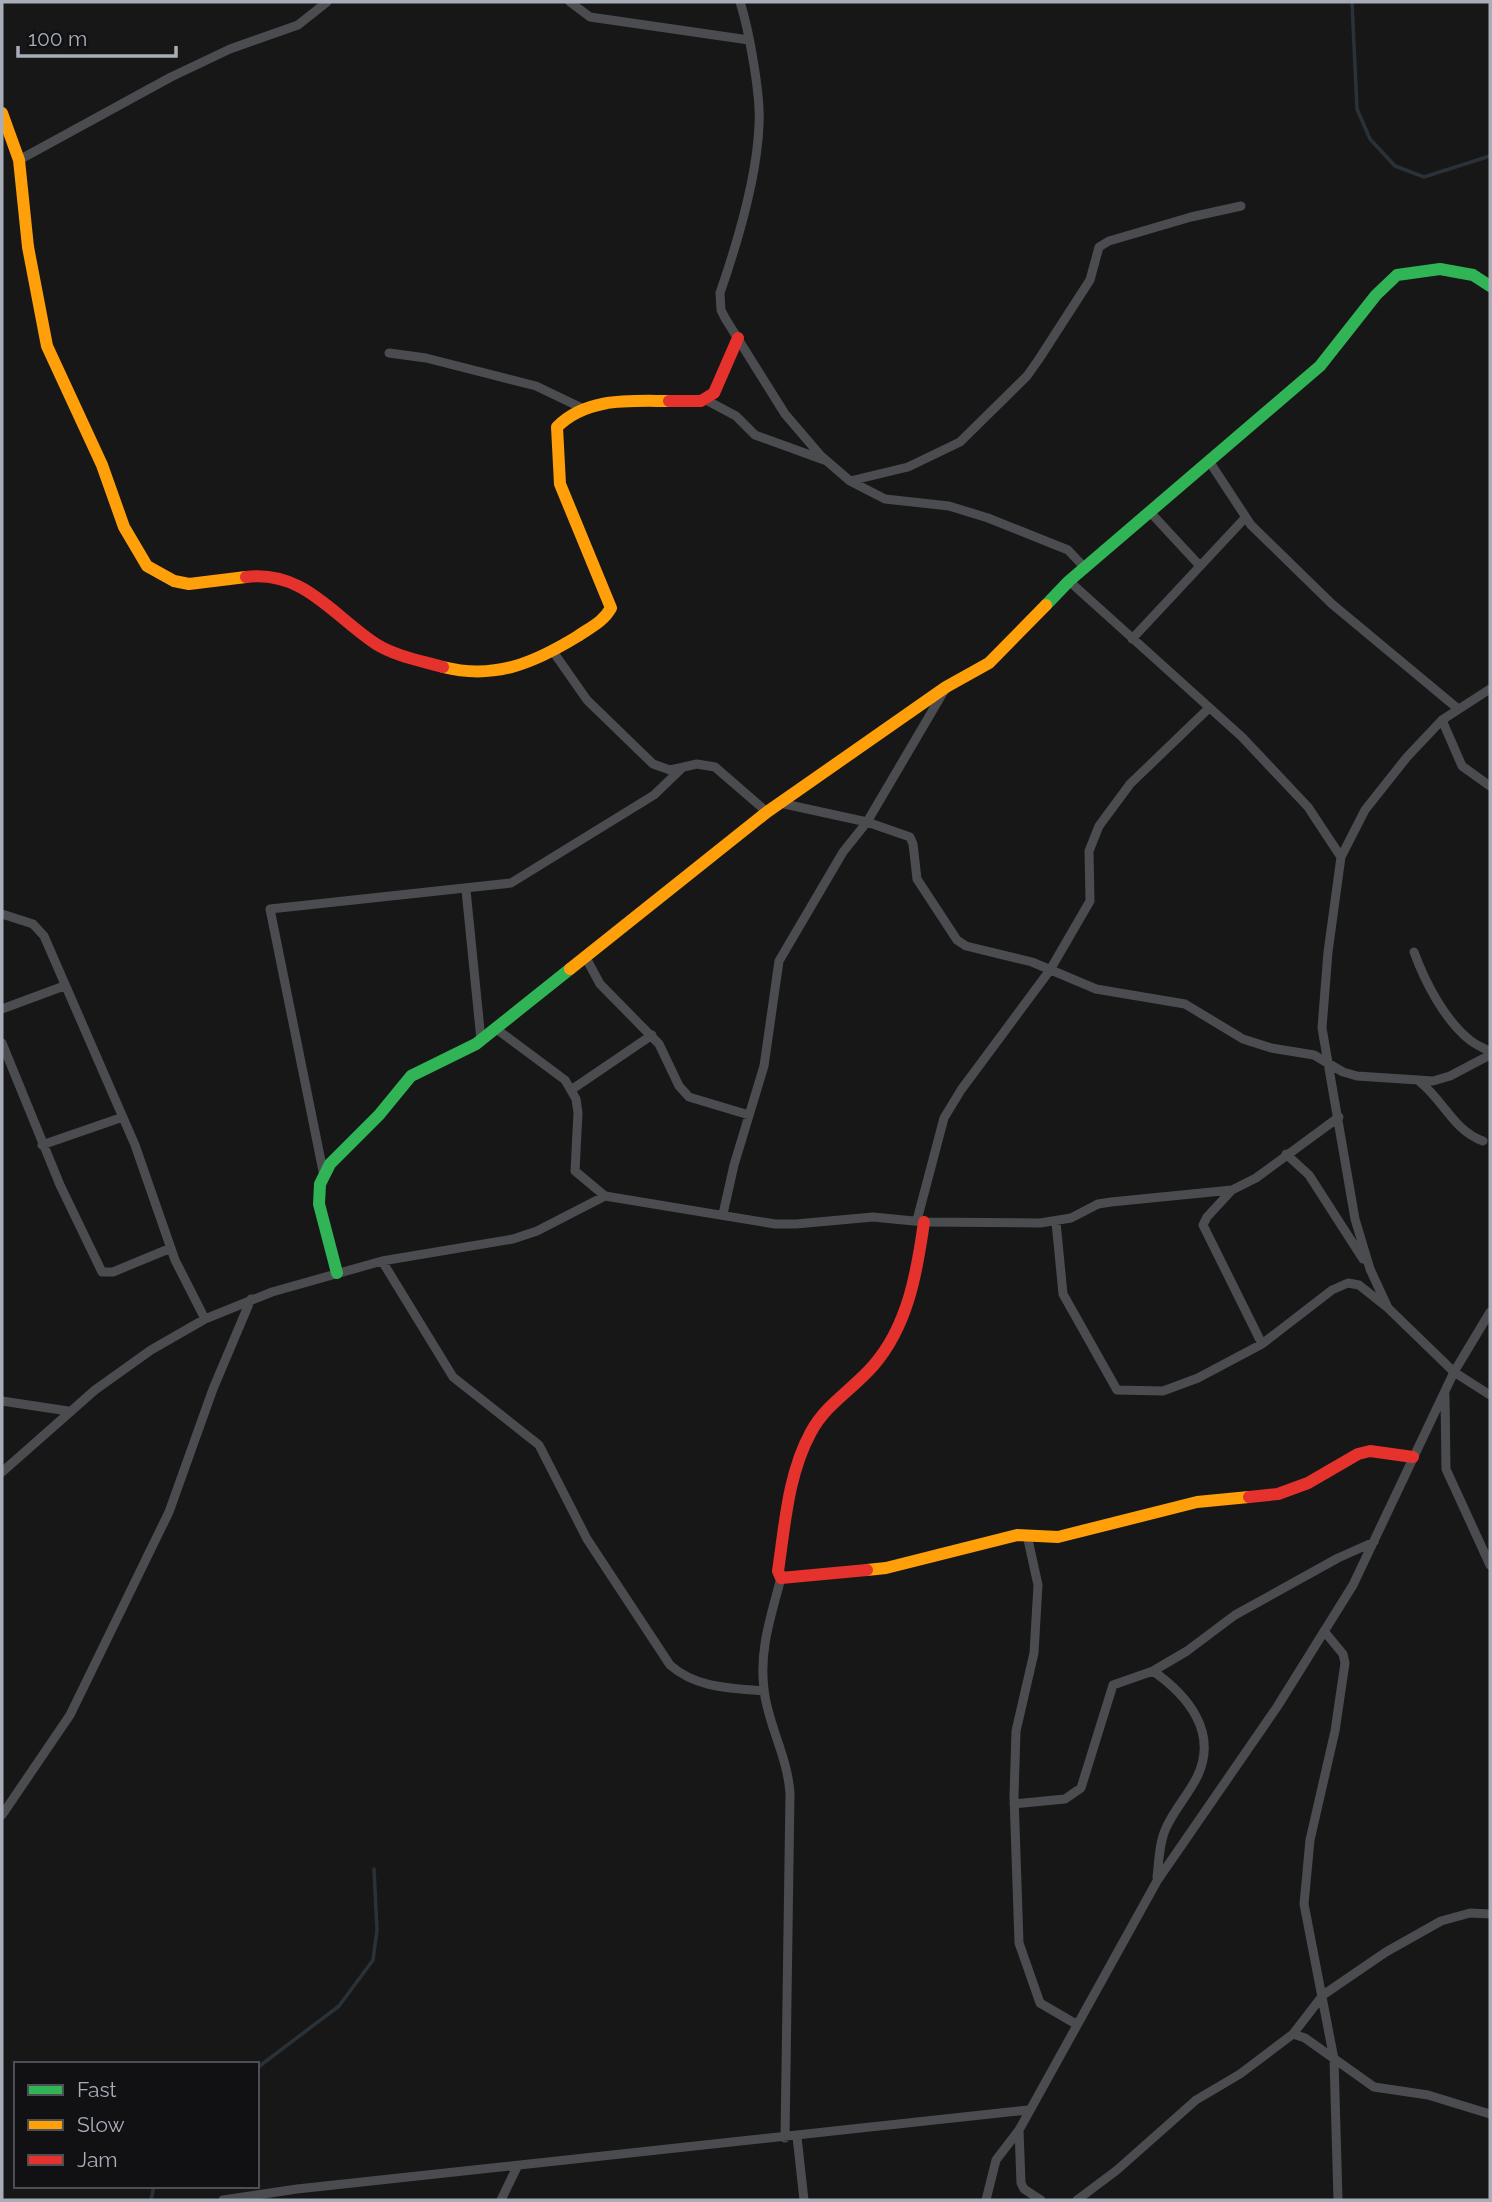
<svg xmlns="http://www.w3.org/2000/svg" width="1492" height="2202" viewBox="0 0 1492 2202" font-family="Raleway,sans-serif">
  <rect width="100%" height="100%" fill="#171717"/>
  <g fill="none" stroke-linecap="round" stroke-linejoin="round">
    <path stroke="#2a3239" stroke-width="3.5" d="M1352 2 1357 109 1370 139 1395 166 1424 177 1490 156
      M257 2068 339 2006 373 1960 377 1930 374 1869
      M151 2200 154 2186"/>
    <path stroke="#4b4c50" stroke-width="9" d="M570 2 590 17 749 40
      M740 2C749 30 761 96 759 125 757 177 737 244 720 293L721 310 725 318 785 414 821 456 850 481 885 499 949 506 988 518 1068 550 1085 568
      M19 160 171 77 230 49 298 25 327 2
      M389 353 426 358 536 386 584 409
      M706 400 736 416 755 435 824 460
      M1209 461 1251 525 1332 604 1457 708
      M850 481 908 467 960 442 1027 376 1039 359 1090 280 1099 247 1109 241 1191 217 1241 206
      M1150 512 1200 566
      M1069 581 1242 737 1308 807 1341 857 1328 952 1322 1028 1355 1219 1370 1269 1388 1308
      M1132 639 1245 518
      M552 650 587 700 653 764 670 770 697 764 715 767 767 812
      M1442 720 1462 766 1490 786
      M780 803 867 822 910 837 913 844 917 879 957 940 966 946 1032 962 1096 989 1185 1004 1243 1039 1271 1048 1314 1055 1343 1072 1357 1076 1433 1081 1450 1076 1490 1055
      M1341 857 1365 810 1407 757 1442 720 1490 689
      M466 890 481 1040
      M2 914 33 924 44 936 135 1145 175 1260 205 1319
      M1414 952C1425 982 1445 1021 1471 1041 1476 1045 1484 1048 1490 1052
      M586 958 600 984 659 1044 679 1086 689 1097 749 1115
      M2 1009 64 986
      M495 1028 565 1080 576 1099 578 1113 575 1171 605 1196 775 1224H796L873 1217 924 1222 1040 1223 1071 1218 1098 1204 1111 1202 1232 1190 1256 1178 1339 1117
      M2 1043 60 1185 102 1272H113L171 1248
      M1420 1082C1444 1101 1454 1131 1483 1141
      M571 1090 652 1035
      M42 1145 123 1117
      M1286 1154 1309 1175 1363 1259
      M324 1176 270 909 511 883 654 795 682 768
      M1232 1190 1207 1217 1203 1225 1262 1344
      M723 1214 734 1165 764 1066 779 961 843 852 867 822 944 691
      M917 1220 944 1118 961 1090 1050 970 1090 901 1089 851 1099 826 1130 784 1209 708
      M1056 1222 1063 1294 1117 1390 1163 1391 1198 1378 1262 1344 1332 1290 1348 1283 1359 1285 1388 1308 1454 1372 1490 1395
      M382 1261 453 1377 539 1445 587 1539 670 1665C696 1688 730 1688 764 1691
      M1445 1395 1446 1469 1490 1565
      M2 1401 68 1411
      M2 1472 95 1390 151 1350 205 1319 272 1292 382 1261 513 1239 537 1231 605 1196
      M1027 1535 1038 1585 1034 1653 1016 1731 1014 1796 1019 1943 1040 2003 1076 2024
      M781 1578C771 1616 759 1650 764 1689 767 1723 787 1754 790 1793L785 2138
      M1324 1631 1343 1654 1345 1663 1335 1731 1310 1840 1304 1904 1334 2059 1338 2200
      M1153 1671C1187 1695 1219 1732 1197 1777 1188 1795 1174 1810 1166 1828 1159 1843 1159 1861 1157 1877
      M1014 1804 1065 1799 1081 1788 1113 1685 1153 1671 1187 1651 1235 1615 1338 1558 1374 1542
      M2 1815 70 1715 169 1512 213 1389 251 1299
      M1293 2034 1305 2038 1374 2087 1428 2095 1490 2114
      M1019 2130 1021 2183 1024 2189 1041 2200
      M797 2137 804 2200
      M223 2200 297 2189 1028 2110
      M501 2200 517 2167
      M986 2200 996 2160 1019 2130 1157 1881 1277 1707 1353 1585 1454 1372 1490 1312
      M1077 2200 1117 2170 1196 2100 1240 2074 1293 2034 1323 1995 1386 1952 1441 1921 1470 1913 1490 1914"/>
    <path stroke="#30b455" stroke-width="12" d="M1046 605 1069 581 1320 366 1376 295 1397 275 1440 269 1473 275 1490 286
      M337 1273 319 1204 320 1184 330 1164 379 1115 411 1076 476 1044 570 969"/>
    <path stroke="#ff9f0a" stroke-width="12" d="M2 113 19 160 28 247 47 346 102 465 124 527 147 566 174 581 189 584 246 577
      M443 667C495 680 534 663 578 636 591 627 603 622 611 608L560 484 557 427C587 397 630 401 669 401
      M570 969 767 812 946 687 989 663 1046 605
      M867 1570 886 1568 1017 1535 1058 1537 1197 1502 1249 1497"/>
    <path stroke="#e5322d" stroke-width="12" d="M669 401H701L714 393 738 338
      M246 577C304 570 332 615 376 644 395 656 422 661 443 667
      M1249 1497 1278 1494 1308 1483 1358 1454 1370 1451 1413 1457
      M867 1570 781 1578 778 1571C785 1524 788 1474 811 1432 826 1404 853 1389 873 1366 908 1326 917 1272 924 1222"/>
  </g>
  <rect width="1492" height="2202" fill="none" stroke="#a8adb8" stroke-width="7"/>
  <rect x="14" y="2062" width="245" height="126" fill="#111113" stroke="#4d4f55" stroke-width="2"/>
  <rect x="28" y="2085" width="35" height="10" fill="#30b455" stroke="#4d4f55" stroke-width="2"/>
  <text x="77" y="2097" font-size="21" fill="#a8adb8">Fast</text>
  <rect x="28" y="2120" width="35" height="10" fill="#ff9f0a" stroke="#4d4f55" stroke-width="2"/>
  <text x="77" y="2132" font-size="21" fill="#a8adb8">Slow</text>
  <rect x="28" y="2155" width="35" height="10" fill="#e5322d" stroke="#4d4f55" stroke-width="2"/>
  <text x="77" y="2167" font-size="21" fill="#a8adb8">Jam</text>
  <path d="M18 46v10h158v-10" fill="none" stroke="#a8adb8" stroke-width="3.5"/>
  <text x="28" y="46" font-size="21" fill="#a8adb8" stroke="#111113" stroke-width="5" paint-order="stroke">100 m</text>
</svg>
